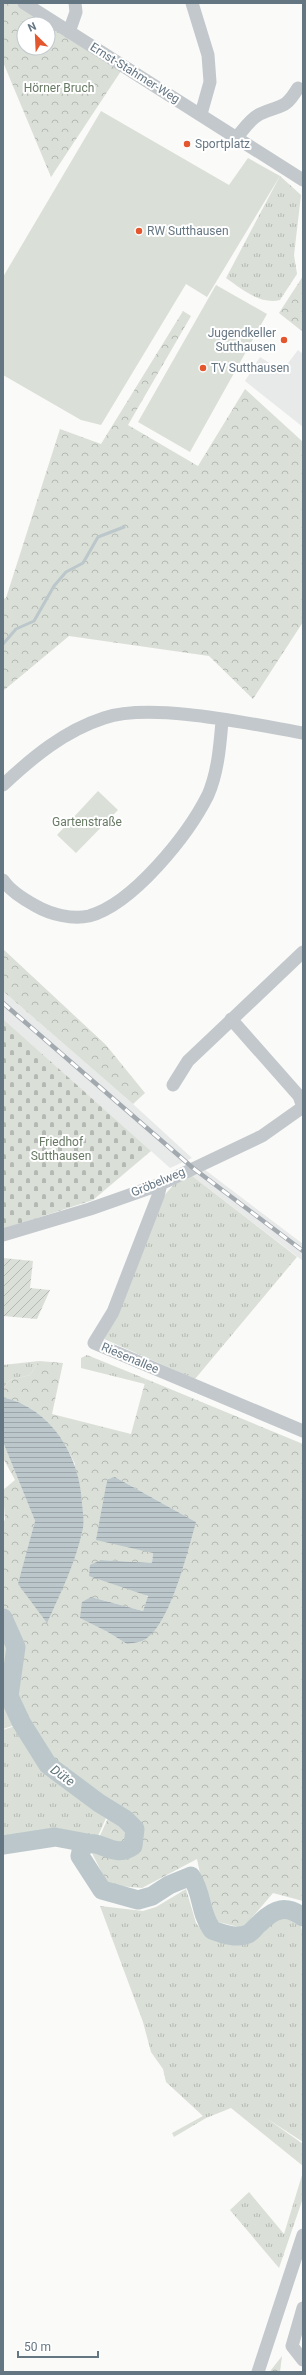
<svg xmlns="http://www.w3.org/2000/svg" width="306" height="2375" viewBox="0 0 306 2375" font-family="Roboto,sans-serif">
  <defs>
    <pattern id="grass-tufts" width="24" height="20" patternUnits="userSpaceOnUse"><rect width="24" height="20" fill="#dadfd7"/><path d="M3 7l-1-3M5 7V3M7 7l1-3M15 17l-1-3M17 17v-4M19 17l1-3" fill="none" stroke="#b4b9b4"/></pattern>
    <pattern id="forest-crowns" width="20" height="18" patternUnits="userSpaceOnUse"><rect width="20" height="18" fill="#dadfd7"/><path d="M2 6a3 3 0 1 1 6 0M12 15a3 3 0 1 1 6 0" fill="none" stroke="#b4b9b4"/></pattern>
    <pattern id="cemetery-stones" width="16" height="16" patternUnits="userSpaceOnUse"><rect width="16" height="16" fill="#dadfd7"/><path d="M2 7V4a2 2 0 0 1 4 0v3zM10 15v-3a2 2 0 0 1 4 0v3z" fill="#b4b9b4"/></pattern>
    <pattern id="garden-furrows" width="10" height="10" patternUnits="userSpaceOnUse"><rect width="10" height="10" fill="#dadfd7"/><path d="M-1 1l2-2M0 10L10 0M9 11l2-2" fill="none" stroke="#b4b9b4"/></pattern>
    <pattern id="water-rules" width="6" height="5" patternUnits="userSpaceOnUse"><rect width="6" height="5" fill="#bbc7cb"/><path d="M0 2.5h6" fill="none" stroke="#9ca6aa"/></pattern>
  </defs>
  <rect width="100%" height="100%" fill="#fafaf8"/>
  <path fill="#e8e9e9" d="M298 350 303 354V427L245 381 260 357 282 371Z
    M3 991 133 1104 192 1158 170 1168 3 1019Z
    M204 1169 303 1244V1261L191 1175Z"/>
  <path fill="url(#grass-tufts)" d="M280 176 301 195 294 255 297 274 280 300C260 305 242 289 226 278Z
    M191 1175 297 1257 195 1379 104 1339 161 1199 177 1181Z
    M87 1355 146 1379 145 1384 81 1368V1358Z
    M39 1361 30 1375 10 1380 3 1388V1365Z
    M15 1726 43 1772 106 1818 98 1836 53 1828 3 1837V1730Z
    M186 1889 196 1923 205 1935 232 1945 251 1942 278 1919 291 1917 301 1926 303 1935V2142L266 2118 303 2144V2166L231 2108 206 2118 174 2137 172 2133 203 2116 166 2082 163 2069 151 2052 143 2022 100 1906 143 1911 156 1907Z
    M303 2172V2198L279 2268 230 2210 249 2192 284 2234Z"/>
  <path fill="url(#forest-crowns)" fill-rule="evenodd" d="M3 3H19L125 65 51 177 3 62ZM24 24H48V48H24Z
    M303 276V332L279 313Z
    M183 311 191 316 128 425 198 466 245 389 303 442V622L253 699 209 656 69 636 3 691V599L6 598 60 429 101 444Z
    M3 949 106 1045 145 1093 133 1104 3 991Z
    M39 1361 63 1363 52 1414 131 1434 146 1379 303 1444V1901L273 1893 243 1928 210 1920 197 1859 142 1888 108 1885 92 1853 108 1818 61 1775 26 1723 12 1695 18 1648 3 1613V1522L5 1520 3 1490 15 1480 3 1458V1442L35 1521 19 1584 75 1464C60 1432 39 1406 3 1397V1388L10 1380 30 1375ZM115 1477 196 1522 127 1644 106 1631 91 1597 143 1611 148 1597 101 1560 152 1563 153 1553 108 1479Z
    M282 2356 280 2372H270L271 2370Z"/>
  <path fill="url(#cemetery-stones)" d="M3 1019 151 1151 93 1200 3 1229Z"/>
  <path fill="#dadfd7" d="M101 111 229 185 248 158 280 176 207 297 186 284 101 425 81 420 3 375V277Z
    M216 285 267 314 190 452 138 422Z
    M98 791 118 810 76 853 57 835Z
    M3 1625 13 1648 6 1696 18 1724 3 1729Z"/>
  <path fill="url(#garden-furrows)" d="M3 1258 33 1261 30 1288 50 1290 37 1319 3 1316Z"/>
  <path fill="url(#water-rules)" d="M3 1397C52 1409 80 1456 82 1504 83 1512 84 1521 83 1528 76 1562 61 1592 47 1623L18 1584 35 1521 3 1442Z
    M115 1477 196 1522C188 1550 171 1621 147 1638 143 1642 132 1643 127 1644L106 1631 80 1618 82 1602 91 1597 143 1611 148 1596 89 1576 90 1565 101 1560 152 1563 153 1553 96 1540 106 1486 108 1479Z"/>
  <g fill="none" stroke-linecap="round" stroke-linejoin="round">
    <path stroke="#bbc7cb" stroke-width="3" d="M3 644 16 629 34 621 54 586 66 572 83 563 98 537 124 527"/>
    <path stroke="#bbc7cb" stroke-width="19" d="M3 1618 16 1647 9 1696 21 1722 48 1765 99 1803 125 1819 135 1829 133 1846C113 1861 99 1835 82 1847L80 1856 102 1890 138 1900 152 1896 169 1885 191 1876C203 1894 199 1911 212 1930 223 1934 237 1939 248 1934 252 1932 256 1926 260 1923 275 1908 286 1905 303 1917
      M3 1845 55 1837 87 1843"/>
    <path stroke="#c3c8cc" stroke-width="13" d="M24 3 303 180
      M192 3 208 55 210 82 201 114
      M69 32 76 12 75 3
      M237 137C244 129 250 119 260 114 281 104 284 111 298 88
      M3 785C33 757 64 731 104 718 152 702 251 724 303 733
      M3 880C10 891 25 900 36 906 50 914 72 920 89 916 133 904 188 835 208 795 218 772 220 745 222 721
      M231 1019 299 1096 303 1107
      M173 1085 188 1061 303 952
      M161 1184 158 1196 113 1312 94 1343 303 1431
      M3 1235 90 1209 161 1184 262 1136 303 1107
      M303 2308 292 2346 303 2360
      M258 2372 303 2235"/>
    <defs>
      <path id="rail" d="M3 1003 193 1168 303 1251"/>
    </defs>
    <use href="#rail" stroke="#a2aab0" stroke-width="4.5"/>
    <use href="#rail" stroke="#fff" stroke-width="3" stroke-dasharray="9" stroke-linecap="butt"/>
  </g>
  <g fill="#e4572e" stroke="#fff" stroke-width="1.5">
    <circle cx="187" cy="144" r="4"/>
    <circle cx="139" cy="231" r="4"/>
    <circle cx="284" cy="340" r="4"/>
    <circle cx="203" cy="368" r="4"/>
  </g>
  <g text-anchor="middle" stroke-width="4" stroke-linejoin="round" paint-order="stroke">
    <g font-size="12" fill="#657683" stroke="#fff">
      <text transform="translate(135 73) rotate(32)" y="4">Ernst-Stahmer-Weg</text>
      <text transform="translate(158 1182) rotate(-23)" y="4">Gröbelweg</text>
      <text transform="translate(130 1358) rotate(23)" y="4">Riesenallee</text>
    </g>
    <g font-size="12" fill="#687a64" stroke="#fff">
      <text x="59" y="92">Hörner Bruch</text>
      <text x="87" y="826">Gartenstraße</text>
      <text x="61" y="1146">Friedhof<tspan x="61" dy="14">Sutthausen</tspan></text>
    </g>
    <g font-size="12" fill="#657683" stroke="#fff" text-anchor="start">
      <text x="195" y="148">Sportplatz</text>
      <text x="147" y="235">RW Sutthausen</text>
      <text x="276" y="337" text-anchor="end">Jugendkeller<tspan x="276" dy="14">Sutthausen</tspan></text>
      <text x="211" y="372">TV Sutthausen</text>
    </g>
    <g font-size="13" font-style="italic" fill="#60757c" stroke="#fff">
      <text transform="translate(63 1775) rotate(36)" y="5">Düte</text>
    </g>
  </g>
  <rect width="306" height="2375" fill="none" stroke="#657683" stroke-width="8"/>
  <g transform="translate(36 36) rotate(336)"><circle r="19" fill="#ffffff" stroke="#c1c8cd"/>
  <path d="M0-3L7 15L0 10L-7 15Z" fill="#e4572e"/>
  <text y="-6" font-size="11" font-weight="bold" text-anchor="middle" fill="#657683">N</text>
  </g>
  <path d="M18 2351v6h80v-6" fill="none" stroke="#657683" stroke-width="2"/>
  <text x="24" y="2351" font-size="12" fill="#657683" stroke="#ffffff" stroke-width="3" paint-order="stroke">50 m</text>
</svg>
